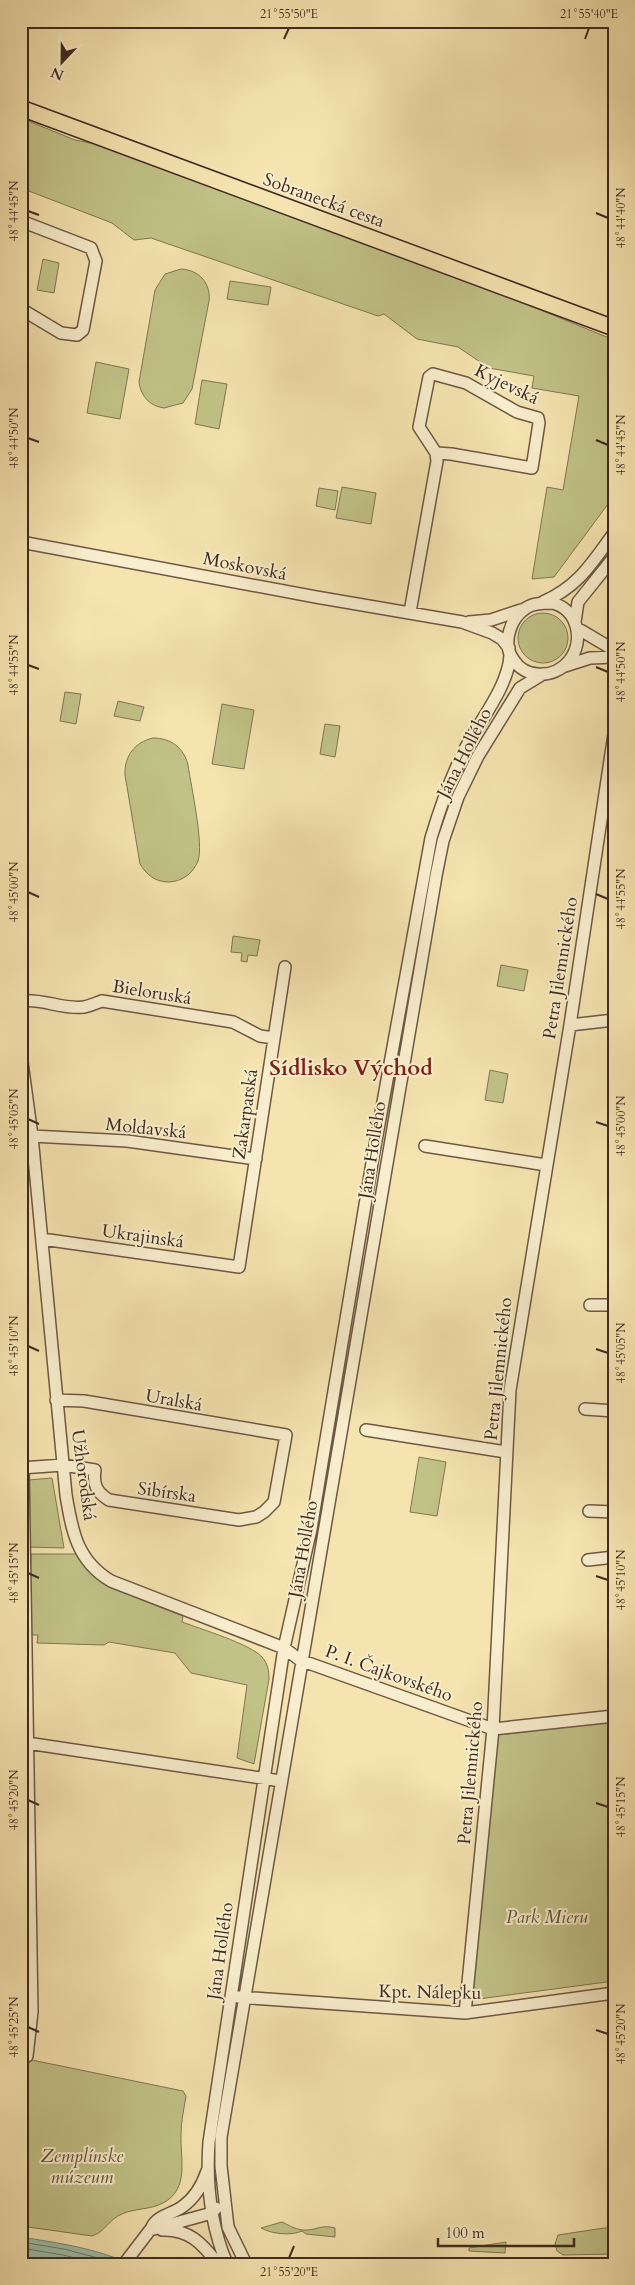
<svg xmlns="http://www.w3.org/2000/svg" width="635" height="2285" viewBox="0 0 635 2285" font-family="Cardo,serif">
  <rect width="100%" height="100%" fill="#f5e4b0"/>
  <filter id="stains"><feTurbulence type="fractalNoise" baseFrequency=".004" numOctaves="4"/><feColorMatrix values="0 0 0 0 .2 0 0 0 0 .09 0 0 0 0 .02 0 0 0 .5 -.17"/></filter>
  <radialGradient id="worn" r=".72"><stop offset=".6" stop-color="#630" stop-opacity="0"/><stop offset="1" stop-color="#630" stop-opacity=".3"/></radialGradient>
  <path fill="#c1c287" stroke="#807654" d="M21 118 75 140 100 145 526 304 614 340V496L554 577 532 579 547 487 563 490 579 396 532 388 534 376 489 368 458 347 417 339 384 314 378 316 151 238 134 240 112 223 21 188Z
    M43 259 59 263 54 293 37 290Z
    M181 269C199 270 211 283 209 301L192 389 183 403 164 408C150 406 141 397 139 382L155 290 165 274Z
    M230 281 271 287 268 305 227 299Z
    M96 362 129 369 120 419 87 413Z
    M202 380 227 384 219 429 195 424Z
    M342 487 376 493 371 524 336 518Z
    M319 488 338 491 335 510 316 506Z
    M518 638a25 25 0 1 1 50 0a25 25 0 1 1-50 0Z
    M65 692 81 694 76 724 60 721Z
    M118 701 144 707 140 721 114 716Z
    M222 704 254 710 244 769 212 764Z
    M325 724 340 726 335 757 320 754Z
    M153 738C171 738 184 748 188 765 191 786 204 844 198 861 193 874 181 882 168 882 155 882 146 874 140 864L125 775C124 756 135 742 153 738Z
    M233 936 260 940 257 956 248 955 247 962 241 961 242 953 231 952Z
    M501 965 528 970 524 991 497 986Z
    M490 1070 508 1074 503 1103 485 1100Z
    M419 1457 446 1462 437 1516 410 1512Z
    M52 1478 64 1548 27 1547 28 1480Z
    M31 1554H76L102 1582 111 1588 183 1616 182 1622C201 1629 250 1644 262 1657 268 1664 269 1671 269 1679L254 1764 237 1758 247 1685 191 1673 175 1653 109 1642 104 1645 37 1643 38 1635H29Z
    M614 1721V1981L471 2000 498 1735Z
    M21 2042 22 2058 183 2091 186 2096C184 2109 181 2121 181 2134 180 2158 190 2189 163 2203 150 2210 135 2208 122 2214 110 2218 104 2233 92 2236L21 2226Z
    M282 2222C288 2225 295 2229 302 2230 316 2231 321 2224 335 2228V2237L306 2234 302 2231C291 2236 272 2234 261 2228Z
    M604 2228H614V2254L563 2255 557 2251 555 2244 558 2235Z
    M506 2242 505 2253 469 2251V2248Z"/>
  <path fill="#9cbfab" stroke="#778373" d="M21 2237C58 2243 96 2248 130 2264H21Z"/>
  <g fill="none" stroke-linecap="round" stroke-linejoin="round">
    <path stroke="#6e7466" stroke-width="1" d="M21 2242 64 2249 117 2263
      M21 2248 63 2255 100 2264"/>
    <defs>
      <path id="minor" d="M21 221 91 248 96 261 83 330 77 335 61 333 21 309
        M433 374 466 383 517 412 538 418 539 423 532 468 451 454 436 453 419 427 429 377Z
        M21 542 316 597 462 622 492 633 502 639 509 648
        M543 602C579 586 591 564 614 533
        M552 603C578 609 585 641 569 661 554 679 525 679 513 659 502 644 510 618 526 608 533 603 543 603 552 603Z
        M410 612 437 461 436 453
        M469 622 491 620 521 610
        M575 622 578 602 614 557
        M577 628 614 650
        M565 666 590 658 614 657
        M21 1001C42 998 63 1010 84 1007 90 1006 96 1003 102 1001L233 1022 260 1036 274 1038
        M570 1025 614 1020
        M21 1055 32 1136 66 1495C72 1531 77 1561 111 1581L284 1648 300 1660 493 1729 614 1716
        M32 1136 127 1141 256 1159
        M425 1146 546 1165
        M42 1239 239 1267 285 967
        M590 1305H614
        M585 1409 614 1411
        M366 1430 506 1452
        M21 1468 63 1465 95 1470C93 1484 96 1492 109 1500L239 1520 256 1517 264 1512 274 1502 286 1435 84 1401 56 1400
        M23 1468 32 2012 27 2056
        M589 1511 614 1512
        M588 1560 614 1557
        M27 1743 281 1781
        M238 1997 465 2013 614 1993
        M465 2013 493 1729 510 1390 570 1025 614 734
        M152 2227C157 2216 172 2214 182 2207 195 2198 202 2186 207 2171
        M162 2230C189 2229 202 2243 218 2264
        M124 2264 150 2230 212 2213 216 2208
        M227 2264C211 2226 206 2184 209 2142L284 1648 311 1529 373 1157 431 838C440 808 450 779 464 751 478 723 509 686 510 655
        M246 2264 228 2227 221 2166V2137L436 876 443 841 458 797 478 756 520 688 543 674"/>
      <path id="major" d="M21 108 614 328"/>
    </defs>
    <use href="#minor" stroke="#6c5844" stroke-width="14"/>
    <use href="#major" stroke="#3f2a20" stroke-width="18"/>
    <use href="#minor" stroke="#f8edcc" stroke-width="11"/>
    <use href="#major" stroke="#f5e4b0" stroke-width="15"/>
  </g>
  <path fill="none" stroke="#3f2a20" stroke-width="2" d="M284 39 289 28M585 39 589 28M28 211 39 215M596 213 608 218M28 438 39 442M596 440 608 445M28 665 39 669M596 667 608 672M28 892 39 897M596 894 608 899M28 1119 39 1124M596 1122 608 1126M28 1346 39 1351M596 1349 608 1353M28 1573 39 1578M596 1576 608 1580M28 1800 39 1805M596 1803 608 1807M28 2027 39 2032M596 2030 608 2034M289 2258 294 2246"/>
  <g text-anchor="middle" stroke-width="4" stroke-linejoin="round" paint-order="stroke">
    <g font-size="18" fill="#3f2a20" stroke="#f8edcc">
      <text transform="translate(324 200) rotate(20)" y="6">Sobranecká cesta</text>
      <text transform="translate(507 384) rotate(26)" y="6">Kyjevská</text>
      <text transform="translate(245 566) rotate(11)" y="6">Moskovská</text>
      <text transform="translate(464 753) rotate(-63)" y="6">Jána Hollého</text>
      <text transform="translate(560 968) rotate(-81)" y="6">Petra Jilemnického</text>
      <text transform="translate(152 992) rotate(9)" y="6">Bieloruská</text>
      <text transform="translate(245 1114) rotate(-82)" y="6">Zakarpatská</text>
      <text transform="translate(146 1128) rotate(6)" y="6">Moldavská</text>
      <text transform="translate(372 1150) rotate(-81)" y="6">Jána Hollého</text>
      <text transform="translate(143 1236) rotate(8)" y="6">Ukrajinská</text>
      <text transform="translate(498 1369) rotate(-84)" y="6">Petra Jilemnického</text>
      <text transform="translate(174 1400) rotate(10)" y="6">Uralská</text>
      <text transform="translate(84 1475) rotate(82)" y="6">Užhorodská</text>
      <text transform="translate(167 1492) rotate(8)" y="6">Sibírska</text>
      <text transform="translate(303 1549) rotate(-80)" y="6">Jána Hollého</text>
      <text transform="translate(389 1673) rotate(20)" y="6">P. I. Čajkovského</text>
      <text transform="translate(470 1773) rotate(-85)" y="6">Petra Jilemnického</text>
      <text transform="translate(220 1951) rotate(-82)" y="6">Jána Hollého</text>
      <text transform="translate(430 1992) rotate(1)" y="6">Kpt. Nálepku</text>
    </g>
    <g font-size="18" font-style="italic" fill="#60503a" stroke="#f8edcc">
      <text x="547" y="1923">Park Mieru</text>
      <text x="82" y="2162">Zemplínske<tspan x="82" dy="21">múzeum</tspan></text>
    </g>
    <g font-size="22" font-weight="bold" fill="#7a1f14" stroke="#f8edcc">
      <text x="351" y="1075">Sídlisko Východ</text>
    </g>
  </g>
  <rect width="635" height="2285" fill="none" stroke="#f5e4b0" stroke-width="55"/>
  <g transform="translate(62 62) rotate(202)" stroke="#f8edcc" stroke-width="4" paint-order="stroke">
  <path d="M0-4L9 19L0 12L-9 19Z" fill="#3f2a20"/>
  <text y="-8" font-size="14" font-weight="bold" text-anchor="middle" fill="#3f2a20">N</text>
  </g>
  <path d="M438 2238v8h136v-8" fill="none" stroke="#3f2a20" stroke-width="2.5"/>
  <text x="445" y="2238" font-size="15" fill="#3f2a20" stroke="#f8edcc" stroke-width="4" paint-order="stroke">100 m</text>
  <rect x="28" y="28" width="580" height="2230" fill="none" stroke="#3f2a20" stroke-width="2"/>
  <g font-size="12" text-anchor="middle" fill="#3f2a20">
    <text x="289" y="18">21°55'50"E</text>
    <text x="589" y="18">21°55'40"E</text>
    <text transform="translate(14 211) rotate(-90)" y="4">48°44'45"N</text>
    <text transform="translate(621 218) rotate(-90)" y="4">48°44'40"N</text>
    <text transform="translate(14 438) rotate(-90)" y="4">48°44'50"N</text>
    <text transform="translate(621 445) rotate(-90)" y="4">48°44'45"N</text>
    <text transform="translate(14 665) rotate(-90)" y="4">48°44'55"N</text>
    <text transform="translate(621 672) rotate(-90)" y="4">48°44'50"N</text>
    <text transform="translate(14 892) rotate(-90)" y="4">48°45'00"N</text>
    <text transform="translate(621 899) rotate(-90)" y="4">48°44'55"N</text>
    <text transform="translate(14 1119) rotate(-90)" y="4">48°45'05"N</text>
    <text transform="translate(621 1126) rotate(-90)" y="4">48°45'00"N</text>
    <text transform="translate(14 1346) rotate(-90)" y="4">48°45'10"N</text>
    <text transform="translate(621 1353) rotate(-90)" y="4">48°45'05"N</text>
    <text transform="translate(14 1573) rotate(-90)" y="4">48°45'15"N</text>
    <text transform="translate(621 1580) rotate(-90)" y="4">48°45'10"N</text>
    <text transform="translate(14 1800) rotate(-90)" y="4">48°45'20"N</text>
    <text transform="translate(621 1807) rotate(-90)" y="4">48°45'15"N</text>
    <text transform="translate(14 2027) rotate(-90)" y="4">48°45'25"N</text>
    <text transform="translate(621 2034) rotate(-90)" y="4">48°45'20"N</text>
    <text x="289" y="2276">21°55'20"E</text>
  </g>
  <rect width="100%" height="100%" filter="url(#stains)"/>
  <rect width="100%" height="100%" fill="url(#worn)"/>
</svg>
